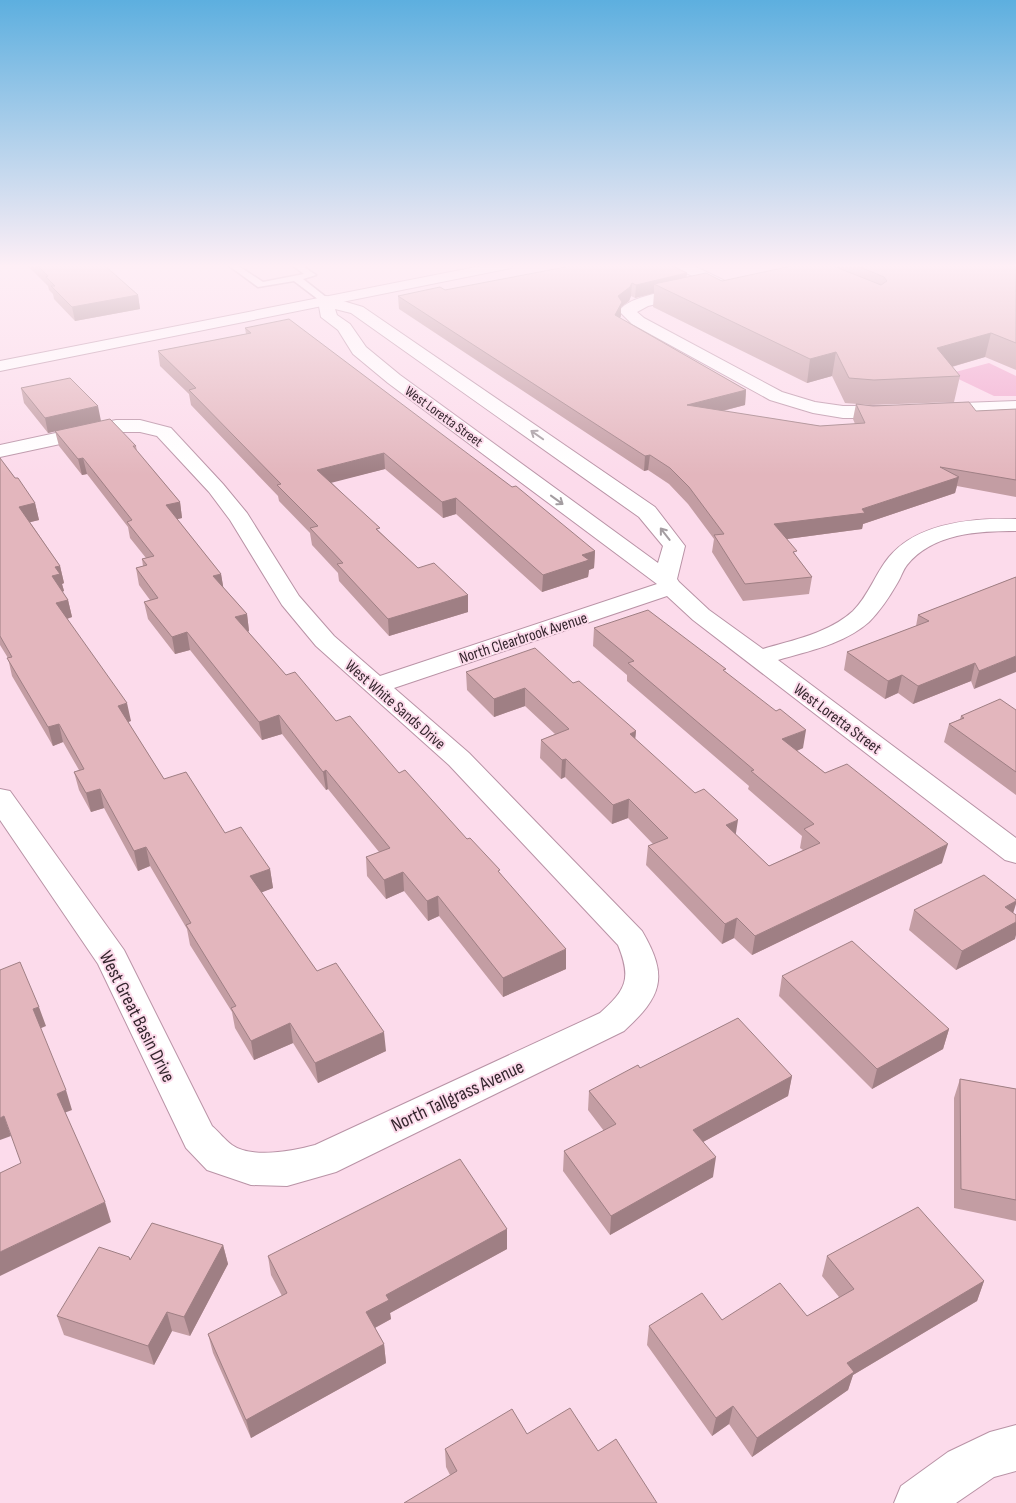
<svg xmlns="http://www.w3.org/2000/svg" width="1016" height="1503" viewBox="0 0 1016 1503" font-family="'Sofia Sans Condensed',sans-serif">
  <rect width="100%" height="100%" fill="#fcdbeb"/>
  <path fill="#f1a9ce" d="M989 363 1016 376V396H994L948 374Z"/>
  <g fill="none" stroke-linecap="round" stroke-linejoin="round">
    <defs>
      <path id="lane" d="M228 265H237L263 282 304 274 292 265H301L316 275 303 279 331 301 326 304 323 303 294 281 258 287Z"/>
      <path id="street" d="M674 265H692L727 282 730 285 727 288H717L676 268Z
        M689 287 694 289 697 292 694 295 648 306 637 312 644 318 782 392 815 402 843 406H891L898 408 900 412 898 416 891 418H843L813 413 770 400 632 324 619 311C630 295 671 291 689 287Z
        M326 296 363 307 655 507 685 546 677 579 679 582 709 610 763 649C793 640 829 633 853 611 869 595 875 574 889 557 918 522 974 518 1016 519V531C978 531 933 533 907 565 903 570 901 577 898 582 890 596 880 611 869 622 844 644 809 651 778 660L1016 838V863L1005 860 693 620 667 596 394 688 469 753 642 931C669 977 662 996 624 1031L336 1172 287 1186 251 1185 207 1170 186 1148 98 964 0 820V789L10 791 124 950 212 1126C219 1132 225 1140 232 1145 252 1159 293 1151 315 1145L600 1013C626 990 632 979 618 945L449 765 316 646 282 605 230 520 209 492 157 436 140 432H116L0 457V445L116 420H140L171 428 223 484 247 513 299 596 334 636 380 676 657 584 388 383 353 354 338 330 321 317 318 301 320 298ZM335 309 351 313 639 517 663 546 658 563 400 375 366 347 350 324 337 315Z
        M1016 401V413L936 416 929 414 927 410 929 406 936 404Z
        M1016 1425V1471L994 1477 956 1503H894L901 1486 948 1452 990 1432Z"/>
      <path id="secondary" d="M486 265H513L511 268 506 269 0 371V361Z"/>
    </defs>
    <use href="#lane" stroke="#b993a6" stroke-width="3"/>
    <use href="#street" stroke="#b993a6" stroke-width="2"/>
    <use href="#secondary" stroke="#b993a6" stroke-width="2"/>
    <use href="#lane" fill="#fff" fill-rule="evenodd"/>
    <use href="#street" fill="#fff" fill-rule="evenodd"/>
    <use href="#secondary" fill="#fff" fill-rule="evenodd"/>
  </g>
  <path fill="#c39da3" d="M27 265H105L138 295 140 309 75 321 54 299 53 294 49 290 48 286Z
    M834 265H1016V370L985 357 952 367 960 376 954 402 870 405 845 403 832 376 807 383 653 307 654 293 635 298 631 296 629 301 621 307V316L620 318 746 390 745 405 723 411 820 426 855 424 853 419 856 404 873 406 976 411 1016 409V497L957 486 955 493 863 524 862 529 787 539 796 556 812 577 809 594 743 601 712 552 714 539 688 504 669 484 648 470 644 471 399 309 398 296 445 290 686 277 722 281Z
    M245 328 595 551 594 568 589 570 588 577 542 592 456 514 443 518 385 469 331 482 380 532 418 568 468 595V612L389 636 339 581 338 573 312 545 310 533 279 501 278 496 191 405 189 394 160 366 158 351 246 334Z
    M21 388 101 421 136 446 137 451 180 502 182 518 177 519 221 574 223 587 247 614 249 631 248 632 286 675 336 721 399 773 500 873 566 969 503 997 439 916 428 921 404 891 386 899 367 876 366 857 379 852 328 789 326 790 282 734 262 740 190 650 175 654 148 619 144 602 150 600 139 585 136 568 143 566 142 559 146 558 130 538 128 527 87 474 82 475 59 446 55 431 48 433 24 403Z
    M0 458 15 478 35 503 39 520 30 522 60 566 64 583 62 584 64 591 62 592 68 600 72 617 67 619 131 721 128 722 164 779 225 833 270 869 273 888 261 892 317 971 386 1051 318 1083 293 1043 254 1060 235 1028 232 1012 190 945 187 929 150 866 138 871 104 808 91 812 79 790 74 772 79 770 63 742 53 746 12 676 8 658 0 645Z
    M1016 577 974 689 971 681 913 704 898 693 885 699 844 670 847 652 916 626 918 615Z
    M594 628 726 672 803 748 797 751 942 863 752 955 734 938 722 944 646 865 648 846 653 844 628 818 612 824 565 777 561 779 540 758 541 740 555 734 525 706 494 717 467 690 466 672 573 683 636 731 635 739 769 866 803 850 800 848 802 836 748 789 749 786 627 681V675L593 646Z
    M1016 710V795L944 742 949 724 960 719 961 716Z
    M914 910 1013 913 1015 939 956 970 909 930Z
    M782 976 949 1029 943 1049 872 1089 779 996Z
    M640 1068 792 1076 788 1096 703 1142 713 1177 610 1235 563 1171 564 1151 604 1131 588 1110 589 1091Z
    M960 1079 1016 1089V1221L954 1208V1098Z
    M507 1229V1249L390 1313 391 1319 375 1328 384 1344 386 1363 251 1438 213 1353 208 1334 282 1296 271 1275 268 1256Z
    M223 1245 228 1264 190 1336 172 1331 154 1365 64 1335 57 1316 130 1260Z
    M827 1256 984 1281 977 1301 853 1375 848 1390 752 1457 729 1424 712 1436 647 1345 649 1326 722 1320 807 1316 839 1297 822 1276Z
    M527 1434 598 1451 657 1503 450 1475 446 1467 445 1449Z"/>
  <path fill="#9f7f84" d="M687 273 686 286 654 284V293L635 298 636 285Z
    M632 283 631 296 629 301 621 307V316L614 329 615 315 618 296Z
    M138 295 140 309 75 321 72 307Z
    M991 333 985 357 933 372 937 348Z
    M836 352 832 376 807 383 810 359Z
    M746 390 745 405 686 420 687 405Z
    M98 406 101 421 48 433 45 418Z
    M384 453 385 469 319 486 317 470Z
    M650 455 648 470 644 471 645 456Z
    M83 458 87 474 82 475 78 459Z
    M959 477 955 493 863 524 862 529 772 541 774 524 862 509Z
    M456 498V514L443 518 442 502Z
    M180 502 182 518 169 521 166 505Z
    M35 503 39 520 23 524 19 507Z
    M595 551 594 568 589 570 588 577 542 592 543 575 582 555Z
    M60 566 64 583 62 584 64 591 56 594 52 576 55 567Z
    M221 574 224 591 213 576Z
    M468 595V612L389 636 388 619Z
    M68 600 72 617 60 621 56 603Z
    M247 614 249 631 238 635 235 617Z
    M187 632 190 650 175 654 172 637Z
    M1016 656V672L974 689 979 671Z
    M975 663 971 681 913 704 918 686Z
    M902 675 898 693 885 699 888 681Z
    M525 688V706L494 717V699Z
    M127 703 131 721 122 724 118 706Z
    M279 715 282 734 262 740 259 722Z
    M59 724 63 742 53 746 48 727Z
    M806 730 803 748 779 758 782 739Z
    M636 731 634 750 630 734Z
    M566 759 565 777 561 779 562 760Z
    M326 770 328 789 326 790 323 772Z
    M100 789 104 808 91 812 86 793Z
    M629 799 628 818 612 824 613 805Z
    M738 820 735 839 726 825Z
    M948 844 942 863 752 955 755 936Z
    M146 847 150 866 138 871 134 851Z
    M270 869 273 888 253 896 250 876Z
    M403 872 404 891 386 899 384 880Z
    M438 896 439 916 428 921 427 901Z
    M1016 901V904L1011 920 1005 907Z
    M737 918 734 938 722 944 725 924Z
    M1016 922V935L1015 939 956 970 962 951Z
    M566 949V969L503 997V978Z
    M39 1007 46 1026 39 1029 33 1009Z
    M290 1023 293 1043 254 1060 251 1041Z
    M949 1029 943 1049 872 1089 877 1069Z
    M384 1032 386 1051 318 1083 315 1063Z
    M792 1076 788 1096 690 1149 693 1130Z
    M66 1090 72 1110 64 1113 57 1094Z
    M4 1116 11 1136 0 1140V1118Z
    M716 1157 713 1177 610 1235 611 1216Z
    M105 1202 111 1222 0 1276V1252Z
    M507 1229V1249L390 1313 391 1319 369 1331 366 1312 386 1295Z
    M223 1245 228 1264 190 1336 184 1317Z
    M984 1281 977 1301 853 1375 848 1390 752 1457 757 1438 847 1363Z
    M167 1312 172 1331 154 1365 148 1346Z
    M384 1344 386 1363 251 1438 246 1420Z
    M733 1406 729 1424 712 1436 716 1418Z"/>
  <path fill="#e3b6bd" stroke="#9f7f84" d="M37 265H104L138 295 72 307 51 286H55L46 277 48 276Z
    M576 265H671L687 273 636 285 632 283 630 287 618 296 622 302 615 315 746 390 687 405 820 426 865 423 856 404 873 406 969 402 976 411 1016 409V480L940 467 959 477 862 509 865 513 774 524 797 551 793 552 812 577 745 584 714 535 724 534 689 487 670 468 650 455 645 456 398 296 440 287 445 290Z
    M796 265H831L881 285 887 281 884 277 855 265H1016V343L991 333 937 348 960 376 874 380 849 378 836 352 810 359 654 284 706 273 722 281Z
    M289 319 512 487 516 486 595 551 582 555 589 560 543 575 456 498 442 502 384 453 317 470 380 528 376 529 418 568 434 563 468 595 388 619 337 564 343 563 310 528 318 526 277 485 281 484 189 390 196 388 158 351 251 333 245 328Z
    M70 378 98 406 45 418 21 388Z
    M110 419 136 446H133L180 502 166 505 221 574 213 576 247 614 235 617 286 675 295 672 336 721 350 716 399 773 405 770 467 839 470 838 500 870 498 871 566 949 503 978 438 896 427 901 403 872 384 880 366 857 390 848 326 770 323 772 279 715 259 722 187 632 172 637 144 602 158 598 136 568 147 565 142 559 154 556 127 522 132 520 83 458 78 459 55 431Z
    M0 458 15 478H18L35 503 19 507 60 566 55 567 60 574 52 576 68 600 56 603 127 703 118 706 164 779 186 772 225 833 241 827 270 869 250 876 317 971 336 963 384 1032 315 1063 290 1023 251 1041 231 1008 236 1006 186 925 191 923 146 847 134 851 100 789 86 793 74 772 84 769 59 724 48 727 7 658 12 657 0 636Z
    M1016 577V656L979 671 975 663 918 686 902 675 888 681 847 652 929 621 918 615Z
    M648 610 726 669 723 670 776 711 780 709 806 730 782 739 825 773 847 764 948 844 755 936 737 918 725 924 648 846 668 838 629 799 613 805 566 759 562 760 541 740 569 729 525 688 494 699 466 672 535 648 573 683 579 681 636 731 630 734 695 793 704 789 738 820 726 825 769 866 820 843 804 829 814 824 751 771 754 770 628 663 634 661 594 628Z
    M1000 699 1016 710V772L949 724 964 718 961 716Z
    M984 875 1016 900V901L1005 907 1016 915V922L962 951 914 910Z
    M852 941 949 1029 877 1069 782 976Z
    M20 962 39 1007 33 1009 66 1090 57 1094 105 1202 0 1252V1173L21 1163 4 1116 0 1118V970Z
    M738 1018 792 1076 693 1130 716 1157 611 1216 564 1151 616 1124 589 1091 638 1065 640 1068Z
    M960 1079 1016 1089V1200L961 1189Z
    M460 1159 507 1229 386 1295 389 1300 366 1312 384 1344 246 1420 208 1334 287 1293 268 1256Z
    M918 1207 984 1281 847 1363 854 1372 757 1438 733 1406 716 1418 649 1326 702 1293 722 1320 780 1283 807 1316 854 1289 827 1256Z
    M152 1223 223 1245 184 1317 167 1312 148 1346 57 1316 99 1247 129 1257 130 1260Z
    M570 1408 598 1451 616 1439 657 1503H404L457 1471 445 1449 512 1409 527 1434Z"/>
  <defs><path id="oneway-shaft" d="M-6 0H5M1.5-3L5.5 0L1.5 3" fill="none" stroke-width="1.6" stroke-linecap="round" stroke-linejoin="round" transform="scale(1.25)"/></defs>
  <g stroke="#a49da1">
    <use href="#oneway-shaft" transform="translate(537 435) rotate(-145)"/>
    <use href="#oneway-shaft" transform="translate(557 500) rotate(36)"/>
    <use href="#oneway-shaft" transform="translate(665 534) rotate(-128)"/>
  </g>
  <linearGradient id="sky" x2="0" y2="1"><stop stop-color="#5dafdf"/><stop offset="0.56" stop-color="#feeff6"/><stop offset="1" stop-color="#feeff6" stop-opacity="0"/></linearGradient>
  <rect width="1016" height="475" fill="url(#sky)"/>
  <g text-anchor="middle" stroke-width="4" stroke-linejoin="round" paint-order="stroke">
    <g font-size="14" fill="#35262e" stroke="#fcdbeb">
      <text transform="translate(444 416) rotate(36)" y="5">West Loretta Street</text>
    </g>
    <g font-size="16" fill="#35262e" stroke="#fcdbeb">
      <text transform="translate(523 637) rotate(-18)" y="6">North Clearbrook Avenue</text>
      <text transform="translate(396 704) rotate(41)" y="6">West White Sands Drive</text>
      <text transform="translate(838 718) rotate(37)" y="6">West Loretta Street</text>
    </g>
    <g font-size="19" fill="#35262e" stroke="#fcdbeb">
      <text transform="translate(138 1016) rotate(63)" y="7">West Great Basin Drive</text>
      <text transform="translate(457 1095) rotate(-25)" y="7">North Tallgrass Avenue</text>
    </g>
  </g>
</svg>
